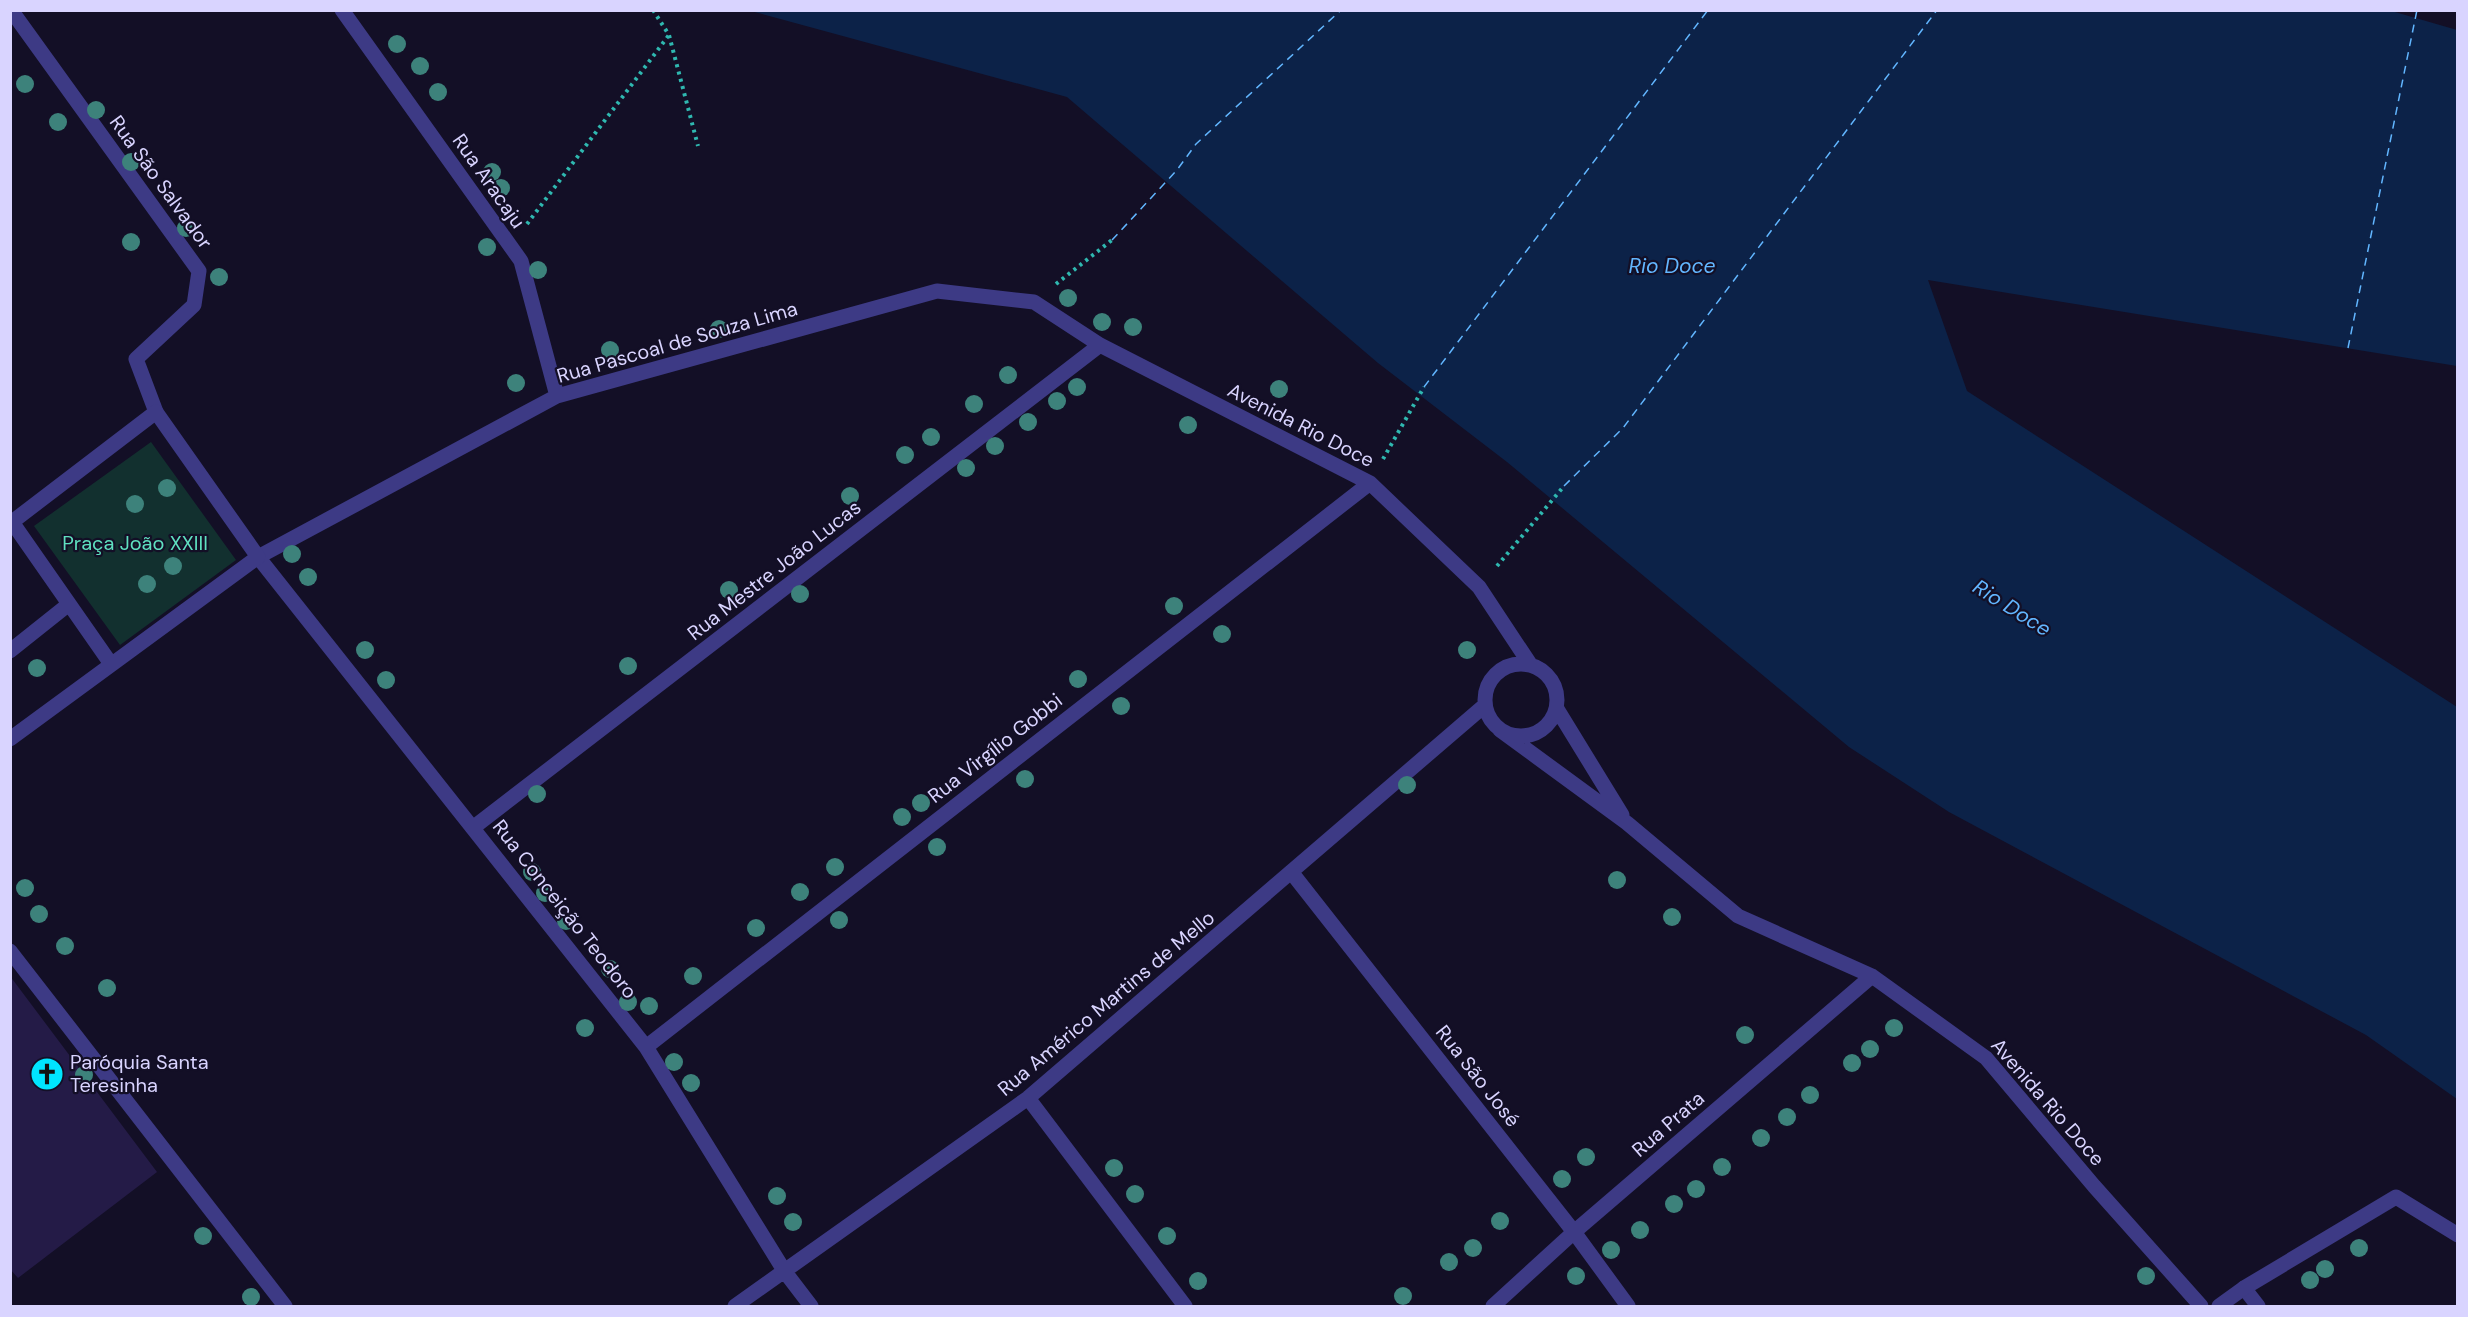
<svg xmlns="http://www.w3.org/2000/svg" width="2468" height="1317" viewBox="0 0 2468 1317" font-family="'DM Sans',sans-serif">
  <rect width="100%" height="100%" fill="#130f26"/>
  <path fill="#12302f" d="M151 442 236 560 120 645 34 526Z"/>
  <path fill="#0c2248" d="M2388 10 2457 30V366L1928 280 1967 391 2457 707V1099L2366 1035 1949 812 1849 747 1507 462 1378 363 1067 97 751 11Z"/>
  <g fill="none" stroke-linecap="round" stroke-linejoin="round">
    <path stroke="#62b6ff" stroke-width="1.5" stroke-dasharray="8 6" stroke-linecap="butt" d="M1112 240 1177 170 1196 144 1341 10
      M2348 348 2417 10
      M1424 387 1708 10
      M1564 486 1623 428 1937 10"/>
  </g>
  <path fill="#241b47" d="M10 976 157 1172 18 1278 10 1269Z"/>
  <g fill="none" stroke-linecap="round" stroke-linejoin="round">
    <path stroke="#2fb8b0" stroke-width="4" stroke-dasharray="3 4.5" stroke-linecap="butt" d="M653 10 669 35 698 146
      M527 224 669 35
      M1056 284 1112 240
      M1383 459 1424 387
      M1497 566 1564 486"/>
    <path stroke="#3d3a85" stroke-width="15" d="M11 10 199 271 194 305 136 359 156 412
      M342 10 521 261 557 396
      M1485 700a36 36 0 1 1 72 0a36 36 0 1 1-72 0Z
      M1557 709 1622 815
      M1500 730 1627 823 1738 916 1872 976 1986 1058 2094 1186 2201 1306
      M474 827 1100 345
      M1292 873 1574 1232 1628 1306
      M10 951 285 1306
      M646 1047 1370 483
      M1028 1098 1185 1306
      M2244 1288 2258 1306
      M735 1306 1028 1098 1484 706
      M811 1306 785 1272 646 1047 258 557 557 396 937 291 1034 302 1100 345 1370 483 1479 587 1530 664
      M1493 1306 1574 1232 1872 976"/>
    <path stroke="#3d3a85" stroke-width="15" d="M10 651 69 604
      M10 739 258 557 156 412 12 522 111 664
      M2219 1306 2244 1288 2396 1197 2458 1235"/>
  </g>
  <g fill="#3d827b">
    <circle cx="397" cy="44" r="9"/>
    <circle cx="420" cy="66" r="9"/>
    <circle cx="25" cy="84" r="9"/>
    <circle cx="438" cy="92" r="9"/>
    <circle cx="96" cy="110" r="9"/>
    <circle cx="58" cy="122" r="9"/>
    <circle cx="131" cy="162" r="9"/>
    <circle cx="492" cy="172" r="9"/>
    <circle cx="501" cy="188" r="9"/>
    <circle cx="186" cy="228" r="9"/>
    <circle cx="131" cy="242" r="9"/>
    <circle cx="487" cy="247" r="9"/>
    <circle cx="538" cy="270" r="9"/>
    <circle cx="219" cy="277" r="9"/>
    <circle cx="1068" cy="298" r="9"/>
    <circle cx="1102" cy="322" r="9"/>
    <circle cx="1133" cy="327" r="9"/>
    <circle cx="719" cy="329" r="9"/>
    <circle cx="610" cy="350" r="9"/>
    <circle cx="1008" cy="375" r="9"/>
    <circle cx="516" cy="383" r="9"/>
    <circle cx="1077" cy="387" r="9"/>
    <circle cx="1279" cy="389" r="9"/>
    <circle cx="1057" cy="401" r="9"/>
    <circle cx="974" cy="404" r="9"/>
    <circle cx="1028" cy="422" r="9"/>
    <circle cx="1188" cy="425" r="9"/>
    <circle cx="931" cy="437" r="9"/>
    <circle cx="995" cy="446" r="9"/>
    <circle cx="905" cy="455" r="9"/>
    <circle cx="966" cy="468" r="9"/>
    <circle cx="167" cy="488" r="9"/>
    <circle cx="850" cy="496" r="9"/>
    <circle cx="135" cy="504" r="9"/>
    <circle cx="292" cy="554" r="9"/>
    <circle cx="173" cy="566" r="9"/>
    <circle cx="308" cy="577" r="9"/>
    <circle cx="147" cy="584" r="9"/>
    <circle cx="729" cy="590" r="9"/>
    <circle cx="800" cy="594" r="9"/>
    <circle cx="1174" cy="606" r="9"/>
    <circle cx="1222" cy="634" r="9"/>
    <circle cx="365" cy="650" r="9"/>
    <circle cx="1467" cy="650" r="9"/>
    <circle cx="628" cy="666" r="9"/>
    <circle cx="37" cy="668" r="9"/>
    <circle cx="1078" cy="679" r="9"/>
    <circle cx="386" cy="680" r="9"/>
    <circle cx="1121" cy="706" r="9"/>
    <circle cx="1025" cy="779" r="9"/>
    <circle cx="1407" cy="785" r="9"/>
    <circle cx="537" cy="794" r="9"/>
    <circle cx="921" cy="803" r="9"/>
    <circle cx="902" cy="817" r="9"/>
    <circle cx="937" cy="847" r="9"/>
    <circle cx="835" cy="867" r="9"/>
    <circle cx="532" cy="872" r="9"/>
    <circle cx="1617" cy="880" r="9"/>
    <circle cx="25" cy="888" r="9"/>
    <circle cx="800" cy="892" r="9"/>
    <circle cx="545" cy="893" r="9"/>
    <circle cx="39" cy="914" r="9"/>
    <circle cx="1672" cy="917" r="9"/>
    <circle cx="839" cy="920" r="9"/>
    <circle cx="566" cy="921" r="9"/>
    <circle cx="756" cy="928" r="9"/>
    <circle cx="65" cy="946" r="9"/>
    <circle cx="610" cy="969" r="9"/>
    <circle cx="693" cy="976" r="9"/>
    <circle cx="107" cy="988" r="9"/>
    <circle cx="628" cy="1002" r="9"/>
    <circle cx="649" cy="1006" r="9"/>
    <circle cx="585" cy="1028" r="9"/>
    <circle cx="1894" cy="1028" r="9"/>
    <circle cx="1745" cy="1035" r="9"/>
    <circle cx="1870" cy="1049" r="9"/>
    <circle cx="674" cy="1062" r="9"/>
    <circle cx="1852" cy="1063" r="9"/>
    <circle cx="84" cy="1075" r="9"/>
    <circle cx="691" cy="1083" r="9"/>
    <circle cx="1810" cy="1095" r="9"/>
    <circle cx="1787" cy="1117" r="9"/>
    <circle cx="1761" cy="1138" r="9"/>
    <circle cx="1586" cy="1157" r="9"/>
    <circle cx="1722" cy="1167" r="9"/>
    <circle cx="1114" cy="1168" r="9"/>
    <circle cx="1562" cy="1179" r="9"/>
    <circle cx="1696" cy="1189" r="9"/>
    <circle cx="1135" cy="1194" r="9"/>
    <circle cx="777" cy="1196" r="9"/>
    <circle cx="1674" cy="1204" r="9"/>
    <circle cx="1500" cy="1221" r="9"/>
    <circle cx="793" cy="1222" r="9"/>
    <circle cx="1640" cy="1230" r="9"/>
    <circle cx="203" cy="1236" r="9"/>
    <circle cx="1167" cy="1236" r="9"/>
    <circle cx="1473" cy="1248" r="9"/>
    <circle cx="2359" cy="1248" r="9"/>
    <circle cx="1611" cy="1250" r="9"/>
    <circle cx="1449" cy="1262" r="9"/>
    <circle cx="2325" cy="1269" r="9"/>
    <circle cx="1576" cy="1276" r="9"/>
    <circle cx="2146" cy="1276" r="9"/>
    <circle cx="2310" cy="1280" r="9"/>
    <circle cx="1198" cy="1281" r="9"/>
    <circle cx="1403" cy="1296" r="9"/>
    <circle cx="251" cy="1297" r="9"/>
  </g>
  <defs>
    <symbol id="church-disc" viewBox="-11 -11 22 22"><circle r="9.5" fill="#00e5ff" stroke="#130f26"/><path d="M-1.2-6h2.4v3.5h3.3v2.4h-3.3V6h-2.4V-.1h-3.3v-2.4h3.3Z" fill="#111"/></symbol>
  </defs>
  <g fill-rule="evenodd">
    <use href="#church-disc" x="28" y="1055" width="38" height="38"/>
  </g>
  <g text-anchor="middle" stroke-width="4.5" stroke-linejoin="round" paint-order="stroke">
    <g font-size="20" fill="#d9d4ff" stroke="#130f26">
      <text transform="translate(489 181) rotate(55)" y="7">Rua Aracaju</text>
      <text transform="translate(161 182) rotate(54)" y="7">Rua São Salvador</text>
      <text transform="translate(677 342) rotate(-16)" y="7">Rua Pascoal de Souza Lima</text>
      <text transform="translate(1301 425) rotate(27)" y="7">Avenida Rio Doce</text>
      <text transform="translate(774 570) rotate(-38)" y="7">Rua Mestre João Lucas</text>
      <text transform="translate(995 748) rotate(-38)" y="7">Rua Virgílio Gobbi</text>
      <text transform="translate(565 909) rotate(52)" y="7">Rua Conceição Teodoro</text>
      <text transform="translate(1106 1003) rotate(-40)" y="7">Rua Américo Martins de Mello</text>
      <text transform="translate(1478 1076) rotate(52)" y="7">Rua São José</text>
      <text transform="translate(2048 1102) rotate(49)" y="7">Avenida Rio Doce</text>
      <text transform="translate(1668 1124) rotate(-41)" y="7">Rua Prata</text>
    </g>
    <g font-size="20" fill="#5fe0c0" stroke="#130f26">
      <text x="135" y="550">Praça João XXIII</text>
    </g>
    <g font-size="20" fill="#d9d4ff" stroke="#130f26" text-anchor="start">
      <text x="70" y="1069">Paróquia Santa<tspan x="70" dy="23">Teresinha</tspan></text>
    </g>
    <g font-size="21" font-style="italic" fill="#62b6ff" stroke="#130f26">
      <text x="1672" y="273">Rio Doce</text>
      <text transform="translate(2012 608) rotate(32)" y="7">Rio Doce</text>
    </g>
  </g>
  <rect width="2468" height="1317" fill="none" stroke="#d9d4ff" stroke-width="24"/>
</svg>
